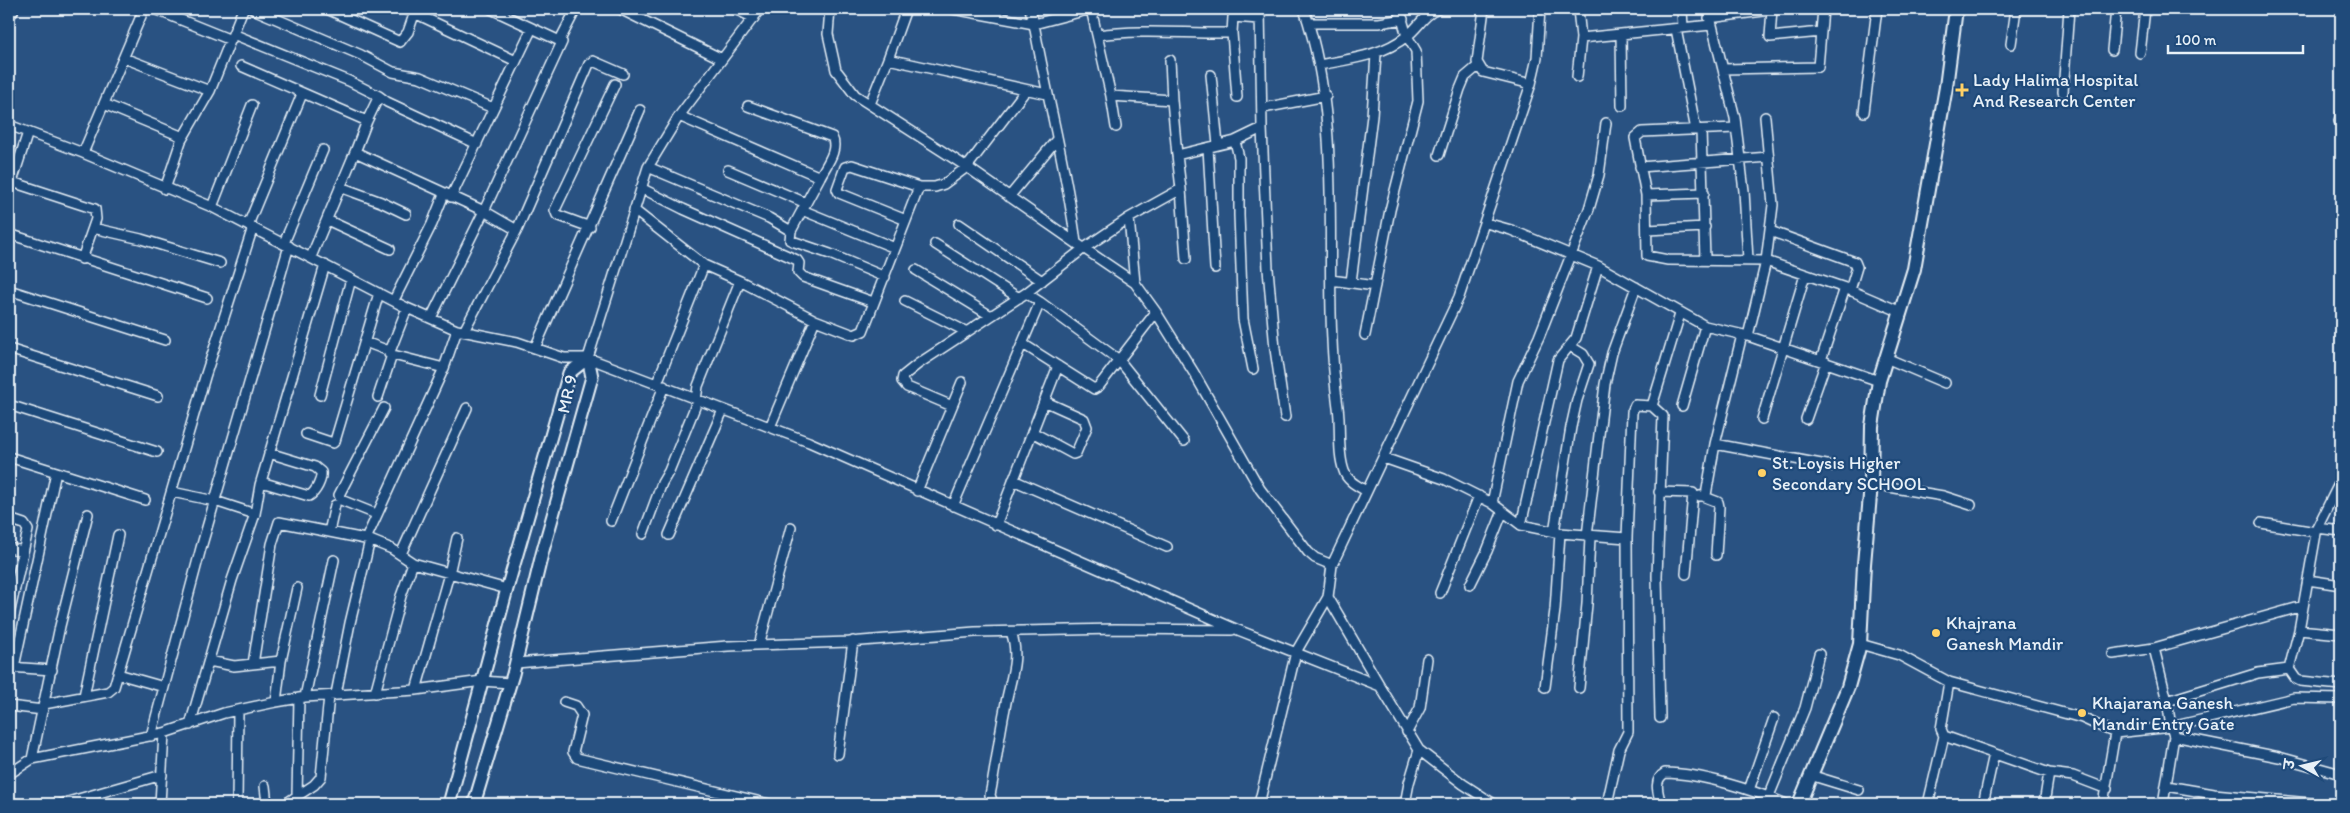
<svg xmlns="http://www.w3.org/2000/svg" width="2350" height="813" viewBox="0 0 2350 813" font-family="Itim,'Playpen Sans Deva',sans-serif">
  <rect width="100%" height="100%" fill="#295282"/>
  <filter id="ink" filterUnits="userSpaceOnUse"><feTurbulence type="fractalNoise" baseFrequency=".02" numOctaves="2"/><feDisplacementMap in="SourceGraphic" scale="10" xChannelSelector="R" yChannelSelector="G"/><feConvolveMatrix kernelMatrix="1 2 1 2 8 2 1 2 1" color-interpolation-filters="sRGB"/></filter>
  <g filter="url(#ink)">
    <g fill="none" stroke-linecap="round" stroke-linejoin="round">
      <defs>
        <path id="minor" d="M154 9 231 40
          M253 9 361 55 393 72 420 77 493 108
          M327 9 400 42 408 32 416 9
          M406 9 516 61
          M491 9 562 42 484 211 517 230
          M620 9 722 59
          M735 9 754 18
          M830 9 828 34 836 70 855 95 967 167 1076 243
          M953 9 1034 24 1030 9
          M1304 9C1348 140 1319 273 1338 407 1341 428 1337 452 1344 471 1347 481 1358 486 1366 491
          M1484 9 1477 62 1483 72 1531 84
          M1682 9 1683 28
          M1708 9 1735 118 1744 191 1748 260
          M1772 9 1770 37 1821 32
          M9 11 13 12
          M1709 18 1771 10
          M1309 23H1379L1403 19
          M1676 29 1696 130
          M1232 33 1237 97
          M233 34 349 81 379 96 387 102 477 144
          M1098 35C1142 29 1188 34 1232 33L1233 17 1259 19
          M1621 35 1622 106
          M1581 38 1711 25
          M560 40 576 9
          M2011 44 2016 9
          M2112 50 2116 9
          M2140 53 2145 9
          M124 58 210 91
          M888 59 1047 94
          M1170 60 1172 100
          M1319 65C1350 59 1382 56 1407 36 1419 27 1423 15 1438 9
          M241 66 367 121 355 152
          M1723 69 1818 67 1823 9
          M1211 75 1218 145
          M1577 77 1581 38 1578 9
          M2063 92 2069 9
          M1111 96 1116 127
          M104 104 183 137
          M870 104 888 59 906 9
          M748 106 832 137C839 150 826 165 820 177
          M1263 108 1326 96
          M1864 112 1877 9
          M679 116 820 177 791 231
          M367 121 379 96
          M2339 121 2341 114
          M9 125 83 153 212 207 407 308 457 330 517 342 564 358H588L809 442 1238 630 1380 686 1328 597 1332 565 1315 558 1308 552 1260 489 1194 373 1156 312 1135 283 1129 218 1181 189 1177 155 1235 141 1262 128 1260 9
          M1262 128 1268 269 1275 349 1285 417
          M1736 128 1642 132 1635 138 1646 195 1647 256 1668 260 1766 261 1845 288 1901 312
          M1701 130 1705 260
          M1235 141 1239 158V215L1243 319 1253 369
          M1208 148 1215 268
          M83 153 144 9
          M1439 155 1460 89 1465 77 1478 66
          M648 167 769 218 791 231 790 240 792 241 830 254 885 277
          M1640 167 1769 157
          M728 170 806 203
          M9 181 95 209 96 219 82 259
          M12 182 28 132
          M340 187 381 202 406 214
          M641 188 683 209 797 260 799 263 798 272 803 277 873 302
          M165 189 181 141 210 91 243 9
          M1181 189 1186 259
          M1646 195 1704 193
          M451 197 532 28
          M1009 197 1057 139
          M212 207 252 105
          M634 210 704 265 740 281 698 386 695 407 669 471 662 483 643 534
          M802 210 895 248
          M327 220 390 249
          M906 220 839 193 837 189 845 167 852 165 919 187H935L944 184 967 167 1026 90
          M1486 223 1511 230 1598 266 1705 326 1748 336 1879 381
          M959 224 1042 281
          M248 225 302 94
          M590 227 557 215 555 210 615 84
          M93 228 141 239 220 263
          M1647 230 1705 227
          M1770 231 1855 262 1857 267 1850 290
          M9 234 207 298
          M284 243 323 150
          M935 244 1019 298
          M311 257 355 152 484 211 431 318
          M916 270 991 316
          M1331 280 1375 286
          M740 281 815 320
          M1351 282 1372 116 1376 54
          M1135 283 1076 243C1067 170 1047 98 1034 24L1091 9 1111 96 1172 100 1177 155
          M9 290 165 340
          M394 300 432 224 444 194
          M905 301 967 332
          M1040 302 1119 360 1184 441
          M407 308 389 354 444 368
          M464 331 517 230 589 64 593 61 623 74
          M1365 335 1390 210 1418 101 1416 51 1407 36 1399 9
          M1742 335 1715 444 1832 466
          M1748 336 1766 261 1773 205 1765 117
          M365 342 389 351
          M1023 344 1094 389 1099 386 1156 312
          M535 348 640 110
          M9 349 158 396
          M588 358 648 167 679 116 760 9
          M1886 358 1945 383
          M1821 360 1845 288
          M657 383 704 265
          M320 395 351 279
          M378 397 392 355
          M9 405 157 452
          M952 406 907 387 902 381 903 376 918 364 1026 293 1083 249 1129 218
          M1682 406 1705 326
          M1762 419 1805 275
          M1806 419 1826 362
          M770 427 815 320 854 335 863 331 919 187
          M1032 432 1073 454 1076 453 1087 427 1084 419 1044 401
          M306 434 333 443 335 441 379 293
          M9 457 145 500
          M1384 458 1444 479 1492 503 1521 525 1560 533 1627 538 1628 732 1619 750 1607 804
          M1013 480 1167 547
          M261 482 309 496C316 492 322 480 321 472L315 467 269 453
          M1871 484 1943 496 1971 505
          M917 491 962 382
          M172 492 215 501 255 514
          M1659 492 1693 493 1686 574
          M1700 496 1706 495 1715 444
          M1705 497 1718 502 1719 507 1716 555
          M1492 503 1518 381 1539 337 1589 209 1599 175 1606 123
          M953 506 1040 302 1026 293
          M376 514 341 500 339 495 384 408
          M9 519 24 524 28 530 9 615
          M611 521 664 386
          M2261 523 2316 532
          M996 525 1058 366
          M1521 525 1558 360 1576 338 1598 266
          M2317 528 2341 480
          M329 532 335 505
          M1554 532 1571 427 1577 400 1589 364 1583 354 1570 346
          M669 535 723 410
          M1587 536 1605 384 1612 353 1636 287
          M1627 538 1632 412 1635 405 1652 406
          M366 539 444 368 457 330
          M9 548 23 551
          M401 554 467 408
          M1332 565 1459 297 1531 84 1537 58 1540 9
          M2308 580 2341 585
          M1470 585 1487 551 1503 511
          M1440 593 1479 496
          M2299 630 2317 528 2341 531
          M1860 644 1899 655 1949 682 2082 718 2115 733 2103 804
          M759 645 791 527
          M2154 648 2303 606
          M2113 654 2154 648 2167 701
          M209 661 234 666 281 661
          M516 663 728 646 849 642 975 632 1115 629 1232 630
          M253 664 272 544 279 522 370 540 392 549 413 563 507 589
          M9 667 52 670
          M14 667 56 472
          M2289 669 2296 679 2300 681 2341 685
          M118 674 164 687
          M1949 682 1941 729 1944 736 2049 773
          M1380 686 1419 750 1463 784 1494 804
          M1545 687 1555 610 1560 533
          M1579 688 1587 604 1590 537
          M416 690 449 574 457 538
          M375 693 401 596 413 563
          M336 694 350 623 370 540
          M84 696 118 535
          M305 697 334 560
          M276 702 281 661 297 588
          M564 702 576 706 582 715 573 752 577 758 769 804
          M44 704 108 692 114 687 205 377 253 227
          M9 706 43 710
          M1660 718 1657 576 1663 416 1652 406 1680 314
          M190 725 232 580 255 514 260 485 325 265
          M1407 732 1420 708 1427 659
          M2115 733 2171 727 2167 701 2258 673 2289 669 2299 630 2341 634
          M151 736 201 548 289 246
          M2174 736 2279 757 2341 774
          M838 754 853 641
          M32 759 60 626 88 514
          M9 774 32 759 164 733 224 713 276 702 305 697 416 690 482 681 510 683
          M1810 775 1859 790
          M265 786 267 804
          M2167 786 2214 794 2321 804
          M1749 790 1774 718
          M297 796 299 698
          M1769 796 1805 708 1819 654
          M61 804 162 775
          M160 804 164 733
          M237 804 238 710
          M285 804 314 785 321 777 329 696
          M960 804V802
          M993 804 990 795C996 766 999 737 1005 708 1009 682 1021 658 1011 632
          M1259 804 1296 652 1328 597
          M1405 804 1409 783 1419 750
          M1661 804C1658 793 1653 780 1665 773 1700 773 1753 790 1786 804
          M1928 804 1944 736
          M1983 804 1994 754
          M2044 804 2049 773 2073 776 2107 789
          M2163 804 2174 736 2171 727 2294 698 2341 699"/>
        <path id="tertiary" d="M449 804 507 589 569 373 588 358 592 377 542 554 513 674 474 804"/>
        <path id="secondary" d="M1799 804 1848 687 1860 644 1864 564 1871 484 1872 426 1879 381 1914 269 1946 87 1956 9"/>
      </defs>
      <use href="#minor" stroke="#e8f1f8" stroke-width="12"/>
      <use href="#tertiary" stroke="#e8f1f8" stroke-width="15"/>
      <use href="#secondary" stroke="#e8f1f8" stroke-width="16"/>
      <use href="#minor" stroke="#1f4a7a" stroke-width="9"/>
      <use href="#tertiary" stroke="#1f4a7a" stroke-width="11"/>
      <use href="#secondary" stroke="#1f4a7a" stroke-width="12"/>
    </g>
  </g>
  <g fill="#ffd166" stroke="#1f4a7a" stroke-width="2">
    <path d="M1959.5 82.5h5v5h5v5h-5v5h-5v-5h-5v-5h5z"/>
    <circle cx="1762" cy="473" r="5"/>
    <circle cx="1936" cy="633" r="5"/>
    <circle cx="2082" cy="713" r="5"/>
  </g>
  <g text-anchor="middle" stroke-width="4.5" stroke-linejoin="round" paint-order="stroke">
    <g font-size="18" fill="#e8f1f8" stroke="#1f4a7a" text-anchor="start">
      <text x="1973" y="86">Lady Halima Hospital<tspan x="1973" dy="21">And Research Center</tspan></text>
      <text x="1772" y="469">St. Loysis Higher<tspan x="1772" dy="21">Secondary SCHOOL</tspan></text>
      <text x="1946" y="629">Khajrana<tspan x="1946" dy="21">Ganesh Mandir</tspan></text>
      <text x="2092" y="709">Khajarana Ganesh<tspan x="2092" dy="21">Mandir Entry Gate</tspan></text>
    </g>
    <g font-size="18" fill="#e8f1f8" stroke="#1f4a7a">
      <text transform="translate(567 394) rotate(-78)" y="6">MR 9</text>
    </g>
  </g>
  <rect width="2350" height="813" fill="none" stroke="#1f4a7a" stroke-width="30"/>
  <rect x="15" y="15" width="2320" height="783" fill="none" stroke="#e8f1f8" stroke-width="2" filter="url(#ink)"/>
  <g transform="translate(2302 766) rotate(278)" stroke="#1f4a7a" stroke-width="4" paint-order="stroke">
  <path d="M0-4L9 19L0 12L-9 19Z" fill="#e8f1f8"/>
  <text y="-8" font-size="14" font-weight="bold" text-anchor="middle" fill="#e8f1f8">उ</text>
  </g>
  <path d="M2168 45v8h135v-8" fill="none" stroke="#e8f1f8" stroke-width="2.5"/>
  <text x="2175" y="45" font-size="15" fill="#e8f1f8" stroke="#1f4a7a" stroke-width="4" paint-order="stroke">100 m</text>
</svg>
